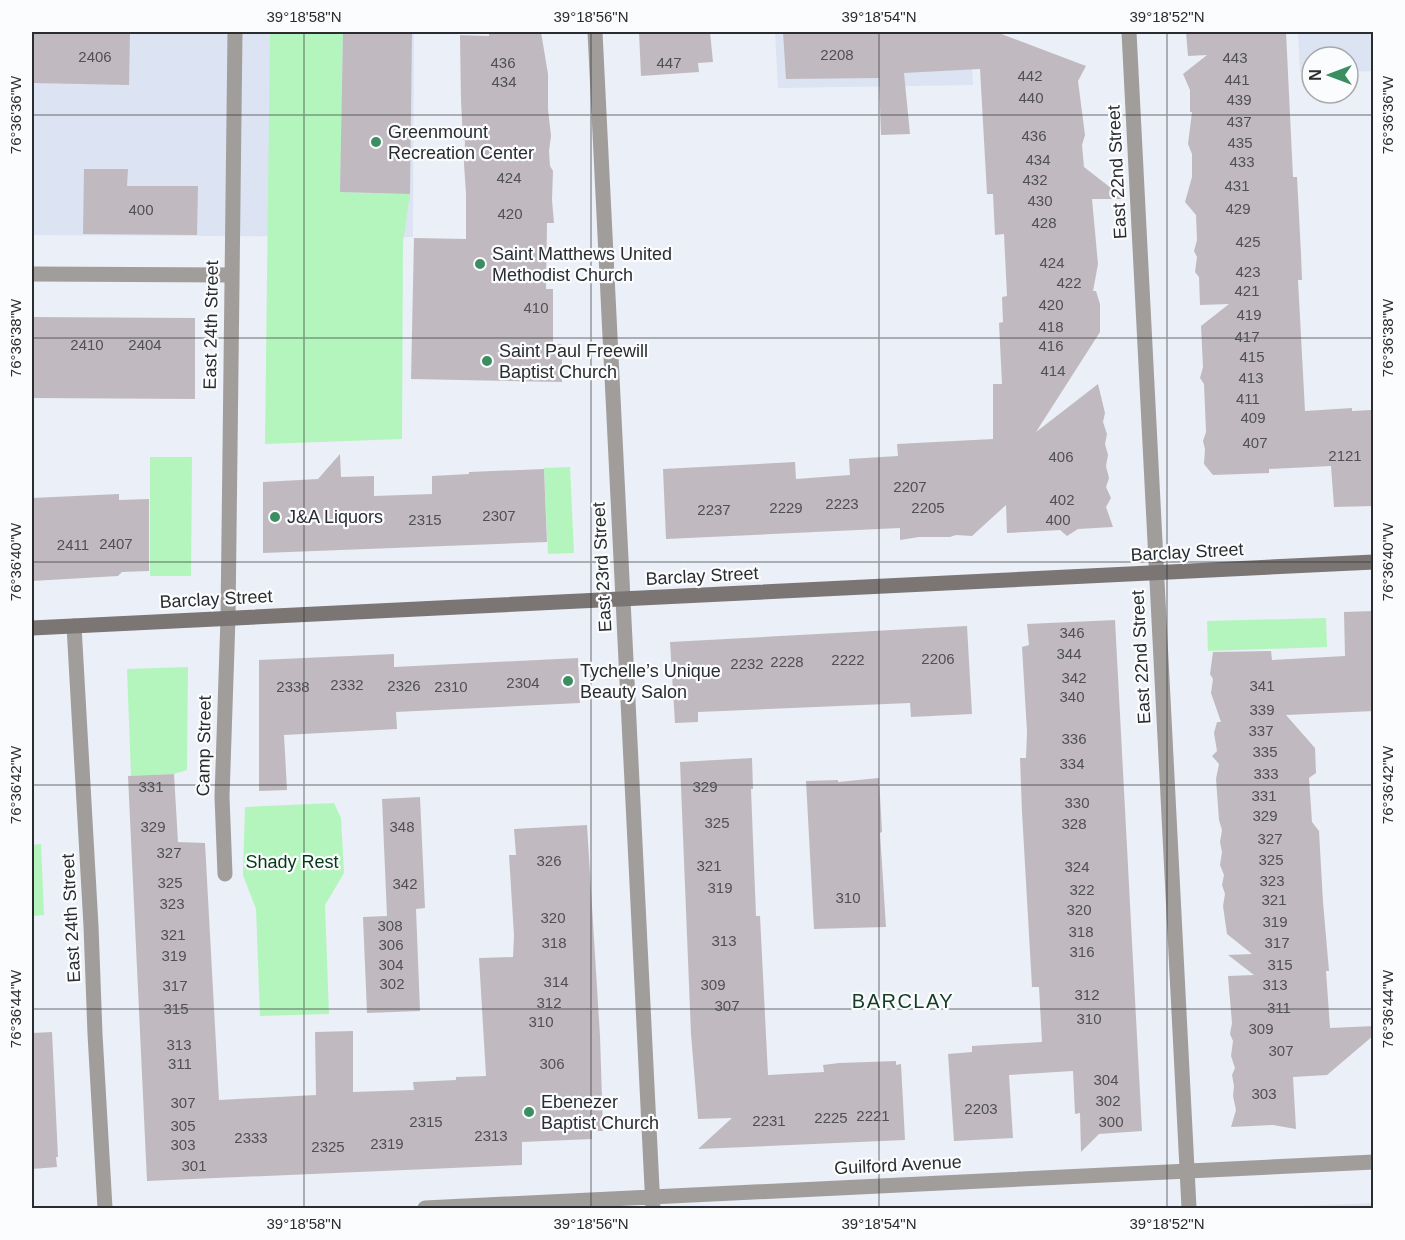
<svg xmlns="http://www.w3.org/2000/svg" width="1405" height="1240" viewBox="0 0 1405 1240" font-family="Arial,sans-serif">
  <rect width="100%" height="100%" fill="#ebeff7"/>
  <path fill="#dce3f2" d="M32 32H414L413 237 32 235Z
    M775 32H970L973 85 778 88Z
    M1298 32H1373V71L1348 72V57H1312V72H1300Z
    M1373 1203V1208H1252Z"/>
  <path fill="#b4f5bd" d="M270 32H343L340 192 410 194 403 242 402 439 265 444Z
    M150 457H192L191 576H150Z
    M570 467 574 553 548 554 544 468Z
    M1326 618 1327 647 1208 651 1207 621Z
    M188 667 187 770 174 774 131 776 127 669Z
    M334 803 341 818 344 873 325 905 329 1014 260 1016 256 909 243 875 245 807Z
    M41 844 44 915 32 916V845Z"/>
  <path fill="#c0bac0" d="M32 32H130L129 85 32 83Z
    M343 32H412L410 194 340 192Z
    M489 32H541L548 74V109L551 136 549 151 550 166 553 171 552 200 554 223H547L546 289H553V344H562V382L411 379 414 238 466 239V194L464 164 465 141 463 139 461 101 460 35 489 36Z
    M639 32H710L713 62 698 63 699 72 641 76Z
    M783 32H996L1086 66 1078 81 1085 135 1082 145 1084 167 1125 199H1092L1098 264 1093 291H1096L1100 304V332L1036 432 1098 384 1105 413 1103 422 1107 434 1105 444 1108 455 1106 466 1109 478 1106 487 1111 498 1106 507 1113 527 1078 529 1067 536 1060 530 1007 533 1006 505 972 536 956 535 950 537H919L900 540V528L666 539 663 469 795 462 796 479 850 475 849 459 898 456 897 444 993 439V384H1002L999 323 1003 322 1002 297 1007 296 1004 234 995 235 993 194H987L980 69 904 73 910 134 881 135 879 78 786 79Z
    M1186 32H1286L1293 177H1297L1301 254 1302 280H1298L1305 411 1352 408V411L1371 410 1374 506 1334 507 1331 466 1269 469V473L1213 475 1204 464 1205 449 1203 441 1206 432 1204 384 1200 378 1203 367 1201 326 1229 304 1200 305 1199 277 1195 272 1197 257 1194 251 1197 240 1196 215 1185 202 1192 177V154L1188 144 1192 112H1190V90L1183 74 1207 55 1188 56Z
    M84 169H128L127 186H198L197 235 83 234Z
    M32 317 195 318V399L32 398Z
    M340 454 341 477 374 476V496L432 494V476L469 474V472L544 469 547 542 263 553V482L318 479Z
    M119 494V500L149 499V571L122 572 118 576 32 581V498Z
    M1374 611V711L1286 715 1315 748 1316 773 1309 778 1312 822 1319 831 1323 902 1329 971H1326L1330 1028 1374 1026V1035L1327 1075 1293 1077 1296 1129 1273 1125 1231 1127 1236 1110 1233 1096 1234 1086 1232 1075 1235 1068 1231 1056 1233 1041 1230 1034 1232 1023 1228 976 1254 975 1228 955 1252 954 1227 934 1223 906 1225 894 1222 885 1224 875 1220 865 1222 852 1220 842 1222 830 1219 820 1216 779 1219 764 1212 756 1217 751 1214 733 1217 722H1221L1211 693 1213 679 1210 674 1213 652 1271 651 1272 660 1345 656 1344 612Z
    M1115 620 1142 1131 1099 1134 1081 1152 1080 1113 1075 1114 1073 1071 1009 1075 1013 1138 954 1141 948 1054 972 1052V1046L1042 1042 1039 987H1032L1022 812 1020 758H1026L1027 732 1022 647 1029 645 1027 624Z
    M967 626 972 714 911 717 910 703 698 712V722L675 723 670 642Z
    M394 654V667L578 658 580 703 396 712 397 729 284 735 287 790 259 791V660Z
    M752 758 753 789H751L756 916H760L768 1075 824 1072 823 1065 839 1063 896 1061V1065L901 1064 905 1140 698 1149 732 1118 698 1119 691 1034 680 762Z
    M174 774 178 842 205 843 219 1100 316 1095 315 1032 353 1031V1092L414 1090 413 1082 456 1080V1077L486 1076 479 958 513 957 514 936 509 855H516L514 829 587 825 600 1036 603 1131H592V1139L522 1142V1165L147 1181 128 776Z
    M879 778 882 832 880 833 886 927 814 929 806 781 838 780V782Z
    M420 797 425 908 416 909 420 1011 367 1013 363 917 387 916 382 799Z
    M52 1032 58 1157H56L57 1167 32 1169V1033Z"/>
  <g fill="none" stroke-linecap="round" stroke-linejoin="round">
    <path stroke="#a19d9b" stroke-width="15" d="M595 32 653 1208
      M1129 32 1189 1208
      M32 274 231 275
      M74 626 91 926 95 1034 105 1208
      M225 874 222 797 228 618 235 32
      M425 1208 1374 1162"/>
    <path stroke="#7b7574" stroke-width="15" d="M32 628 1374 562"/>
  </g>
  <path fill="none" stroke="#2a2c2f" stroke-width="1.5" stroke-opacity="0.45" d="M304 32V1208M591 32V1208M879 32V1208M1167 32V1208M32 115H1374M32 338H1374M32 562H1374M32 785H1374M32 1009H1374"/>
  <g fill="#3b8e60" stroke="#fbfcfe" stroke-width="2">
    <circle cx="376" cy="142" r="6"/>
    <circle cx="480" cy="264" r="6"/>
    <circle cx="487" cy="361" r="6"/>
    <circle cx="275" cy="517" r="6"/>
    <circle cx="568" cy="681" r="6"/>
    <circle cx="529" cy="1112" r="6"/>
  </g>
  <g text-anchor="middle" stroke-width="4.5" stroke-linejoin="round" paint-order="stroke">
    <g font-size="15" fill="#505053">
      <text x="837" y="60">2208</text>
      <text x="95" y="62">2406</text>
      <text x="1235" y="63">443</text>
      <text x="503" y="68">436</text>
      <text x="669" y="68">447</text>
      <text x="1030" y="81">442</text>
      <text x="1237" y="85">441</text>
      <text x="504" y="87">434</text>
      <text x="1031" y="103">440</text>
      <text x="1239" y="105">439</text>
      <text x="1239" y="127">437</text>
      <text x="1034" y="141">436</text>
      <text x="1240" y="148">435</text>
      <text x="1038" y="165">434</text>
      <text x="1242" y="167">433</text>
      <text x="509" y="183">424</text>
      <text x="1035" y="185">432</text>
      <text x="1237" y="191">431</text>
      <text x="1040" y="206">430</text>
      <text x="1238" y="214">429</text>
      <text x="141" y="215">400</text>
      <text x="510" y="219">420</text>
      <text x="1044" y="228">428</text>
      <text x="1248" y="247">425</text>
      <text x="1052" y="268">424</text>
      <text x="1248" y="277">423</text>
      <text x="1069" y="288">422</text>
      <text x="1247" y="296">421</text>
      <text x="1051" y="310">420</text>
      <text x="536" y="313">410</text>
      <text x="1249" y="320">419</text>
      <text x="1051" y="332">418</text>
      <text x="1247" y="342">417</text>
      <text x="87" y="350">2410</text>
      <text x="145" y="350">2404</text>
      <text x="1051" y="351">416</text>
      <text x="1252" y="362">415</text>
      <text x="1053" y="376">414</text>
      <text x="1251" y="383">413</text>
      <text x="1248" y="404">411</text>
      <text x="1253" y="423">409</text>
      <text x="1255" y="448">407</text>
      <text x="1345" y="461">2121</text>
      <text x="1061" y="462">406</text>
      <text x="910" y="492">2207</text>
      <text x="1062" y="505">402</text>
      <text x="842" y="509">2223</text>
      <text x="786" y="513">2229</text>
      <text x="928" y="513">2205</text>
      <text x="714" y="515">2237</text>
      <text x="499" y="521">2307</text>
      <text x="425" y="525">2315</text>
      <text x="1058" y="525">400</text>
      <text x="116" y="549">2407</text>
      <text x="73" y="550">2411</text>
      <text x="1072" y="638">346</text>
      <text x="1069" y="659">344</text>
      <text x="938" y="664">2206</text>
      <text x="848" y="665">2222</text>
      <text x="787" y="667">2228</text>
      <text x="747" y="669">2232</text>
      <text x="1074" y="683">342</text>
      <text x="523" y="688">2304</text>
      <text x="347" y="690">2332</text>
      <text x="404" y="691">2326</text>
      <text x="1262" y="691">341</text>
      <text x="293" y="692">2338</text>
      <text x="451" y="692">2310</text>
      <text x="1072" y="702">340</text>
      <text x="1262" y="715">339</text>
      <text x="1261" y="736">337</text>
      <text x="1074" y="744">336</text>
      <text x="1265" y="757">335</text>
      <text x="1072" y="769">334</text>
      <text x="1266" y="779">333</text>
      <text x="151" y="792">331</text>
      <text x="705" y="792">329</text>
      <text x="1264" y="801">331</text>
      <text x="1077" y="808">330</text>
      <text x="1265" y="821">329</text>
      <text x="717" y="828">325</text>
      <text x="1074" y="829">328</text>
      <text x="153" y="832">329</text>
      <text x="402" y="832">348</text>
      <text x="1270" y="844">327</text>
      <text x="169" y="858">327</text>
      <text x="1271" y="865">325</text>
      <text x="549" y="866">326</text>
      <text x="709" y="871">321</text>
      <text x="1077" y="872">324</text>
      <text x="1272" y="886">323</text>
      <text x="170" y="888">325</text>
      <text x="405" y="889">342</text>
      <text x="720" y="893">319</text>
      <text x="1082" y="895">322</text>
      <text x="848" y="903">310</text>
      <text x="1274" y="905">321</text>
      <text x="172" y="909">323</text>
      <text x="1079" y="915">320</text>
      <text x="553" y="923">320</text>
      <text x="1275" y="927">319</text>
      <text x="390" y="931">308</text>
      <text x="1081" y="937">318</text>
      <text x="173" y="940">321</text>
      <text x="724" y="946">313</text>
      <text x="554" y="948">318</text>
      <text x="1277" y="948">317</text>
      <text x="391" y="950">306</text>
      <text x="1082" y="957">316</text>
      <text x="174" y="961">319</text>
      <text x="391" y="970">304</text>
      <text x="1280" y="970">315</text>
      <text x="556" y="987">314</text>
      <text x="392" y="989">302</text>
      <text x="713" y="990">309</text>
      <text x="1275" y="990">313</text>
      <text x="175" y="991">317</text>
      <text x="1087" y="1000">312</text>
      <text x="549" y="1008">312</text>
      <text x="727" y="1011">307</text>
      <text x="1279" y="1013">311</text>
      <text x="176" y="1014">315</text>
      <text x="1089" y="1024">310</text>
      <text x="541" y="1027">310</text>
      <text x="1261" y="1034">309</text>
      <text x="179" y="1050">313</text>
      <text x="1281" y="1056">307</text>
      <text x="180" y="1069">311</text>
      <text x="552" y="1069">306</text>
      <text x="1106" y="1085">304</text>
      <text x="1264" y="1099">303</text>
      <text x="1108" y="1106">302</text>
      <text x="183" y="1108">307</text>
      <text x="981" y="1114">2203</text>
      <text x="873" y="1121">2221</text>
      <text x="831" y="1123">2225</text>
      <text x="769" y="1126">2231</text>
      <text x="426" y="1127">2315</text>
      <text x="1111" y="1127">300</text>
      <text x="183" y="1131">305</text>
      <text x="491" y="1141">2313</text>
      <text x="251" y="1143">2333</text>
      <text x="387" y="1149">2319</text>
      <text x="183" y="1150">303</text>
      <text x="328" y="1152">2325</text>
      <text x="194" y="1171">301</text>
    </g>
    <g font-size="18" fill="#2a2c2f" stroke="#fbfcfe" text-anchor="start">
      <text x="388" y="138">Greenmount<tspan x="388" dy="21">Recreation Center</tspan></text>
      <text x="492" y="260">Saint Matthews United<tspan x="492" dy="21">Methodist Church</tspan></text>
      <text x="499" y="357">Saint Paul Freewill<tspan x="499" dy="21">Baptist Church</tspan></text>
      <text x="287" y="523">J&amp;A Liquors</text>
      <text x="580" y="677">Tychelle’s Unique<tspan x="580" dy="21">Beauty Salon</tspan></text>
      <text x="541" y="1108">Ebenezer<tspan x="541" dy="21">Baptist Church</tspan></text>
    </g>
    <g font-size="18" fill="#2a2c2f" stroke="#fbfcfe">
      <text transform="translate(1117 172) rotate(-93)" y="6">East 22nd Street</text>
      <text transform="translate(211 325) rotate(-89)" y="6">East 24th Street</text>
      <text transform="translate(1187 552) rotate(-3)" y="6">Barclay Street</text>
      <text transform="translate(602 567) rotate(-93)" y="6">East 23rd Street</text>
      <text transform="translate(702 576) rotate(-3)" y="6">Barclay Street</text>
      <text transform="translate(216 599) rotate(-3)" y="6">Barclay Street</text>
      <text transform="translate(1141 657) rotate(-93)" y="6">East 22nd Street</text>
      <text transform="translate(204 746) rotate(-89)" y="6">Camp Street</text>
      <text transform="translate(71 918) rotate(-93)" y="6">East 24th Street</text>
      <text transform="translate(898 1165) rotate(-3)" y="6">Guilford Avenue</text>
    </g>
    <g font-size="18" fill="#023a13" stroke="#fbfcfe">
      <text x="292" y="868">Shady Rest</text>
    </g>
    <g font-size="20" letter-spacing="1.5" fill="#143c26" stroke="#fbfcfe">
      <text x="903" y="1008">BARCLAY</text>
    </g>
  </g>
  <rect width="1405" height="1240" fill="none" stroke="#fbfcfe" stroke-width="66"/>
  <g transform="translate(1330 75) rotate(270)"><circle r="28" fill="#fbfcfe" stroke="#a7a9ab" stroke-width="1.5"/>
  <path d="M0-4.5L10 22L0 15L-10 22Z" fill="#3b8e60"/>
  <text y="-9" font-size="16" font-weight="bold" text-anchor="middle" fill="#2a2c2f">N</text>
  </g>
  <rect x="33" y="33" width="1339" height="1174" fill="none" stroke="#2a2c2f" stroke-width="2"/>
  <g font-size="15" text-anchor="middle" fill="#2a2c2f">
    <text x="304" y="22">39°18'58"N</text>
    <text x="591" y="22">39°18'56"N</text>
    <text x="879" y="22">39°18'54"N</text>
    <text x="1167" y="22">39°18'52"N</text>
    <text transform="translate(1388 115) rotate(-90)" y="5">76°36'36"W</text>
    <text transform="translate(16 115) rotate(-90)" y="5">76°36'36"W</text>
    <text transform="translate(1388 338) rotate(-90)" y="5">76°36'38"W</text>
    <text transform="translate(16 338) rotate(-90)" y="5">76°36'38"W</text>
    <text transform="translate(1388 562) rotate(-90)" y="5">76°36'40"W</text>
    <text transform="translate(16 562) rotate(-90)" y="5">76°36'40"W</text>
    <text transform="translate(1388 785) rotate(-90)" y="5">76°36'42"W</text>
    <text transform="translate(16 785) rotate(-90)" y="5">76°36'42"W</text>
    <text transform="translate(1388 1009) rotate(-90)" y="5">76°36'44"W</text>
    <text transform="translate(16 1009) rotate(-90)" y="5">76°36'44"W</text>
    <text x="304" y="1229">39°18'58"N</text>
    <text x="591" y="1229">39°18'56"N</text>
    <text x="879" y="1229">39°18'54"N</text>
    <text x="1167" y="1229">39°18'52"N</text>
  </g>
</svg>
